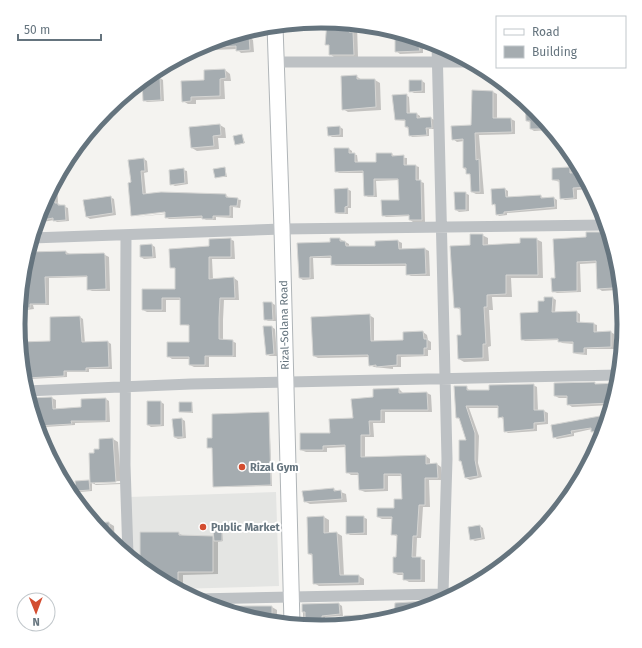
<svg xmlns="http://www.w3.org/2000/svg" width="642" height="648" viewBox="0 0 642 648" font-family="'Fira Sans',sans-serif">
  <rect width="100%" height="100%" fill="#f4f3f0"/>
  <path fill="#e4e5e3" d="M276 492 279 586 177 589 152 576 131 558 129 497Z"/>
  <path fill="#0003" d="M328 22 357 25 358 57H334L330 54V46L326 44Z
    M395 31 426 41 427 49H423V53L400 54 396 51Z
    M233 36V38L249 37 253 40 254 52 241 53 237 49 213 50 209 47V43Z
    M225 70 230 74 231 81H224L225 99 196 100V104H188L183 101 205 81Z
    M356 76 362 80H375L380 83 381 110 348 112 343 109Z
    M160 78 163 80 164 101 147 102 144 100 143 80Z
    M422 81 425 83V93H414L410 91Z
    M473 91 493 92 497 94V119H511L515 121V134L479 135 484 194H476L472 192 471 176 464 168V141L457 142 453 139 472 126Z
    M406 95 409 97 410 114H417L420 116V119L431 118 434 120V129H429V136L412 137 410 135 409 129 406 127V121L396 120Z
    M528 104 548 126 549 130 534 131 531 129V123L527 121Z
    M220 125 225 128 226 138H218L219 149 197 151 192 148Z
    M340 127 343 129V137H332L329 135Z
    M242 135 245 143 237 145 236 144Z
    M78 144 79 152H72Z
    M349 149 352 151V154L357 155 358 163H377V154H392L395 157 407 158V166H416L419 167V181L424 183 425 222H413L410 220V216L386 217 383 215 400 201 399 180 376 181 377 197H368L365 195 364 173H339L336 171Z
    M144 159 147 161 148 172 144 173 146 194 161 193 226 195 229 198 241 200 240 208 233 207V218L216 217V220H206L203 218 169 219 166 217V214L135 217 170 213V211L132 216V183Z
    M64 166 65 175 58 176Z
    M225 168 227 177H215Z
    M579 168 591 189 577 190V199L565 200 561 198 560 182 553 180V169Z
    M183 170 187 171 188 184 175 186 171 184Z
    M57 179 58 204 68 208 69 221 57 222 54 220 37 223 41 208Z
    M347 189 351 191V208H348V214H339L336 213Z
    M505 189 508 191V198L541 196 544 199 554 198 557 200V209L507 213V215L499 216 497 214 496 206 493 204 492 190Z
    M465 193 469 195V211L459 212 456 210Z
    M595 196 600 207 595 204Z
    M110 197 114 199 116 215 90 219 87 217Z
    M607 233 611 242 612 254 616 257 617 290 602 291 598 288 597 263 580 264 581 292 557 293 553 291 556 279 587 238Z
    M482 235 488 238V245L521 244 536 239 542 242 543 278H511L512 297H492L493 310H489L491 346 488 347 489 361 464 362 459 359 462 336 461 310 455 307 471 246Z
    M230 239 234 241 235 259H212L213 279 234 278 238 281 239 300H224L223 320V340L232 341 236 343V357H209V367H194L190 365V359H172L168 356 190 343V326L181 324V300H166V312H147L143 310V290H176V269L171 267 210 246Z
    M340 239 349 244V247H376V242L398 241 402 243V250L425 249 429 251 430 276H411L407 274V266H336L332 264V258H313L314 279 303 280 300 278 298 244 331 243Z
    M152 245 155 247 156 258 144 259 141 257Z
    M66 252 70 254H103L109 257 110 291H92L88 289V277L49 278V305H33L34 309 19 311 24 265 27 253Z
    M553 298 556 300 555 313 577 312 580 314V324H594L597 325V333L611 332 614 334V349H587V355L577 354 574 353V344L562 343 559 340 525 341 522 339 545 302Z
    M272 303 275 305 276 321H268L265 319Z
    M369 315 374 318V342L404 341 423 332 427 335 428 340 431 342V350H428V356L401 357V367H393V369L374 367 370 365V357L318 358 314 356Z
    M80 317 83 319 85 343 108 342 111 344 112 369H89V372H67V377L30 379 27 377V374H23L20 343 52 342Z
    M272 327 275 329 277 356H270L266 354Z
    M533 385 537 387 538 411H544L548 413V424L537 425V431L508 433 505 431 504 419 499 417V408H469L479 436 478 463 482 477 470 480 466 478 462 462 460 461 468 441 460 419 457 418 466 387 470 391H490Z
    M618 385 612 405 572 407 568 404V398H559L555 396Z
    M399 389 403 393H427L431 395 432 412H385V423H373L374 437H365V458L426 456 430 459V464H437L441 467 442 480H429L430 507H423L421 538H417L416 558 425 560V582H409L404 579V575H398L394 573 398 537 392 534 393 519H382L378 517 395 509 403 500 402 476H388V491L365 492 360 490 359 475H351L347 472 346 447 327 448V452H306L301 450 354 418 374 398Z
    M52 398 56 400V410L82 408 106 399 109 401 110 422 75 423V425L45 427V447L29 399Z
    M161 402 164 404V426L151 427 148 425Z
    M192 403 193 413 180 412Z
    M269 413 272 486 215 487 213 448H208L213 439V415Z
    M599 417 602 419V432L594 433 592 429 574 433V436L557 439 554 437Z
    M182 419 185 421 186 438 178 439 174 437Z
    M113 439 118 442 121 481 95 482V484L121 483V484L96 485 92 483V491L80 492 77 490 89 481 91 482 95 454Z
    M333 489 346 494 347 502 310 504 304 501Z
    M324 517 329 520V534L337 533 342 536 344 576H359L364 579V585L319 586 314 583 313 556 309 554Z
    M363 517 367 519V535H350L347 533Z
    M109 523 114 526 115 545 95 524Z
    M480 526 483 528 485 539 475 541 471 539Z
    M222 530 223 541 218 542V574L183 575V588H175L152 576 178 533 184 536 215 538Z
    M425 602 430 606 395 617Z
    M339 604 342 606 343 616 325 617V627L303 625V605Z
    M226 607H272L277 610V623L262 621 226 610Z
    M361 616 364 618V623L346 625Z"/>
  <path fill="#a5acb0" stroke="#d5d5d3" d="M327 22 350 24 349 32H353L354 55H329V45H325Z
    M249 36 250 50 236 51V46L203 48V45L205 44 228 37Z
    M395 38H416L430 42V47H419L420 51 395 52Z
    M225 69 226 78 220 79V96L191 97V101L182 102 181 81 204 80V70Z
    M357 75V79H375L376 107 342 110 341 76Z
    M160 77 161 100 143 101 142 81 146 78Z
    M409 80H422V91L409 92Z
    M472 90 493 91V118H511L512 132 475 133 476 160 479 159 480 192H471L470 174H466V168H463V139L452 140 451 126 471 125Z
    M407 94V113H417V118L431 117 432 128H426L427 135 409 136 408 127H405V120H395L392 95Z
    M525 101 535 110 545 122 546 129H530V121H526Z
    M220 124 221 135 213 136 214 146 191 148 189 127Z
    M340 126V135L328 136 327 127Z
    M242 134 244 143 235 145 233 136Z
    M334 148H349V153H355V162H376V153H392V156L404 155V165H416V180H421L422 220H409V215L382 216 381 200H399L398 179H374V196H364L363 171 335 172Z
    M144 158 145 171H141L143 194 161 192 226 194V197L238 198 237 206H230V216H213V219H202V216L165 218V212L131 216 128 183 131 182 128 160Z
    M225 167 226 176 215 178 213 169Z
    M570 167V173L582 172 590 187 573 188 574 198 560 199 559 180H552V168Z
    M184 168 185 183 170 185 169 170Z
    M54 183 55 203H58V205H65L66 220 53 221V218L37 221 41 208Z
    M348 188V206L345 207V213H335L334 189Z
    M505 188 506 197 541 195V198L554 197 555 207 504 212V214L496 215 495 204 492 205 491 189Z
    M454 192H466V210H455Z
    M111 196 113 213 86 217 83 200Z
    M586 232H607L608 253H612L613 288 597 289 596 261 577 262V291L552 292 551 278H555L553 239 586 237Z
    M470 234H483V245L520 243V238H537L538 275H506V294L487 295V307H484L486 344H483V358L458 359 457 335H461L460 308H454L450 246 470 245Z
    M231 238V257H209V279L234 277 235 298H220L219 318V339L233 340V356H205V365H189V357H167V342H189V325H180V298H162V310H142V289H175V268H170L169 249 209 246V239Z
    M330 238H340V241H345L346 246H375V241L398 240 399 249 425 248 426 274 406 275V264L331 265V256L310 257V278H299L297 243 330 242Z
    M152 244 153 257H140V245Z
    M66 251V254L104 253 105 255 106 289 87 290V276L45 277 46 304H30V308H20L24 265 28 252Z
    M544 297H553L552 312 577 311V322L594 323V332L611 331V347L584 348V353H573V342H558V339L521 340 520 313 538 312V301H544Z
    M263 302H272L273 320H264Z
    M370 314 371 341 403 340V332L423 331 424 339H427V348H424V355H397V365L376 367V365L369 366 368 355 313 356 311 317Z
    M80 316 82 342 108 341 109 367 86 368V371H64V376L26 378V367L22 368 20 342 50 341V317Z
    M263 326H272L274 354 266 355Z
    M595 382V384L618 383 612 403 567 405V396H554V383Z
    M534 384V410H544L545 422 534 423V429L504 432 503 417 498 418V406H466L475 433V460L478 476 465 478 461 461H459V440H466L459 418H456L454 386H467V390H489V385Z
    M399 388V393L427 392 428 410H381V421H369L370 435H361V457L426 455V464L437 463 438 478H425V505H419L417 536H413L412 557H421V580H403V573H393V557H396L397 535H391L392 517H377V508H394V499H402L401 474H384V489L359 490 358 473H346L345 445 323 446V450H300V433H330L329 419 353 418 351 399 373 397V389Z
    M52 397 53 409 81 407V399L106 398V421H71L72 424 37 426 28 398Z
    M147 401H161V425H147Z
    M179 402H192V412H179Z
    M269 412 271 485 213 487 212 448H207V438H212V414Z
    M600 416V431L591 432V428L571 431 572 434 553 438 551 425Z
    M182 418 183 437H174L172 419Z
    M113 438 116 482 90 483 89 453H94V449H99V439Z
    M89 480 90 490 76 491 75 481Z
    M334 488V491L341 490 342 499 304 502 302 491Z
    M324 516V533L337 532 340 575H359V583L313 584 312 554H308L307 517Z
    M346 516H364V533L346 534Z
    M109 522 110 541 94 523Z
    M480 525 482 538 470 540 468 527Z
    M213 529H222V541H214Z
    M140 532H179V535L213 536V572H178V585H170L152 576 140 566Z
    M425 601V608L394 617 395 603Z
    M339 603 340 614 322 616V627L305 625V612H302V604Z
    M219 606H272V622L262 621 219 608Z
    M361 615V623L345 625 344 616Z"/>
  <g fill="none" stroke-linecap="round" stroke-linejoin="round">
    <defs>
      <path id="secondary" d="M275 26 282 229 292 624"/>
    </defs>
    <use href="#secondary" stroke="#b0b5b8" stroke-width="17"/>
    <path stroke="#bdc1c4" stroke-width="11" d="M276 62H471
      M126 236 125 465 128 555
      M32 238 282 229 606 225
      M26 391 191 384 619 375
      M196 599 443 594 447 459 437 44"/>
    <use href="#secondary" stroke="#fff" stroke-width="15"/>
  </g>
  <g fill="#d34d30" stroke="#fff" stroke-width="1.5">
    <circle cx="242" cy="467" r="4"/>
    <circle cx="203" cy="527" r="4"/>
  </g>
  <g text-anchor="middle" stroke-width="4" stroke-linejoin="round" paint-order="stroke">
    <g font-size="11" fill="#65747e" stroke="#fff">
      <text transform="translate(284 325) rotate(-91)" y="4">Rizal-Solana Road</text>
    </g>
    <g font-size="11" font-weight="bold" fill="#65747e" stroke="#fff" text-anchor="start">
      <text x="250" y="471">Rizal Gym</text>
      <text x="211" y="531">Public Market</text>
    </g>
  </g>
  <path d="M0 0H642V648H0ZM25 324a296 296 0 1 1 592 0a296 296 0 1 1-592 0Z" fill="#fff" fill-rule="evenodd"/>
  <path fill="none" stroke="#65747e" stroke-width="5" d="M25 324a296 296 0 1 1 592 0a296 296 0 1 1-592 0Z"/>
  <rect x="496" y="16" width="130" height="52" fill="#ffffff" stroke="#c1c7cb"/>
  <rect x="504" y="29" width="20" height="6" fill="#ffffff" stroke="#c1c7cb"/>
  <text x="532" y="36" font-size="12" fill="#65747e">Road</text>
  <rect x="504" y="46" width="20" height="12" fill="#a5acb0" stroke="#c1c7cb"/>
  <text x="532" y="56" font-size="12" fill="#65747e">Building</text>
  <g transform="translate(36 612) rotate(179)"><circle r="19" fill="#ffffff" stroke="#c1c7cb"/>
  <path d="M0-3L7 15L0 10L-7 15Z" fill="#d34d30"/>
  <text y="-6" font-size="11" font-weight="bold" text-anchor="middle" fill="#65747e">N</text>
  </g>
  <path d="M18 34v6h83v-6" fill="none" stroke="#65747e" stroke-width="2"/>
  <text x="24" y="34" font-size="12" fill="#65747e" stroke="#ffffff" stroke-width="3" paint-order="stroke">50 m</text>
</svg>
